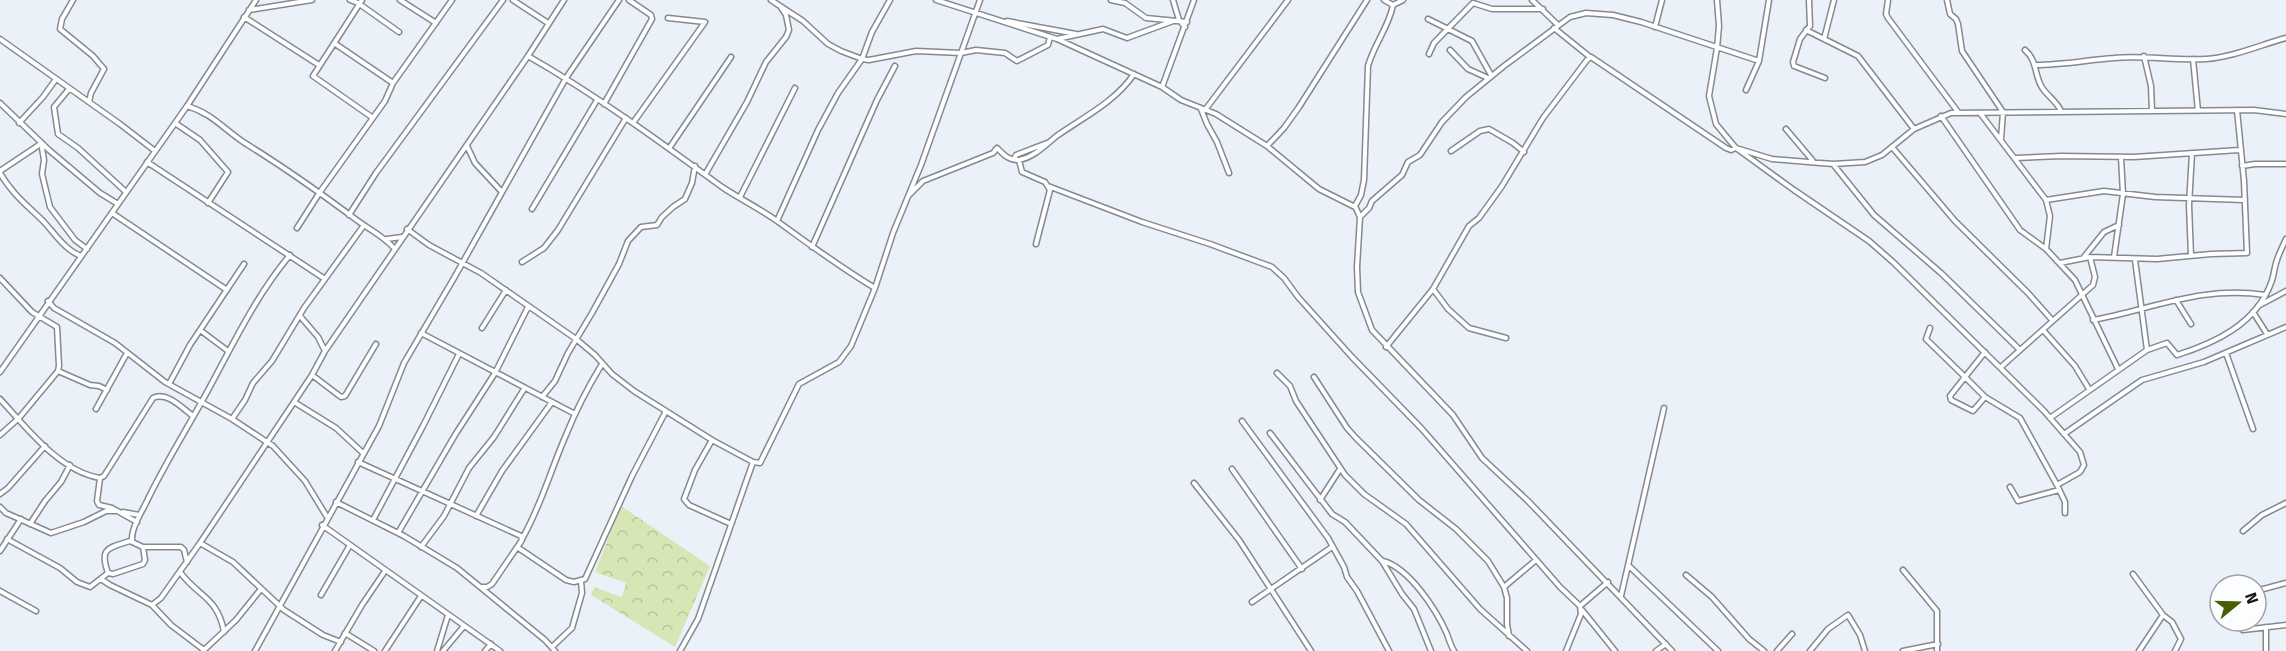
<svg xmlns="http://www.w3.org/2000/svg" width="2286" height="651" viewBox="0 0 2286 651" font-family="'Fira Sans',sans-serif">
  <defs>
    <pattern id="forest-crowns" width="20" height="18" patternUnits="userSpaceOnUse" patternTransform="scale(1.5)"><rect width="20" height="18" fill="#d6e7b5"/><path d="M2 6a3 3 0 1 1 6 0M12 15a3 3 0 1 1 6 0" fill="none" stroke="#b7c59b"/></pattern>
  </defs>
  <rect width="100%" height="100%" fill="#ebf1f8"/>
  <path fill="url(#forest-crowns)" d="M621 506 710 566 675 647 591 595 594 587 622 597 626 583 595 572Z"/>
  <g fill="none" stroke-linecap="round" stroke-linejoin="round">
    <defs>
      <path id="minor" d="M73 0 62 19 60 29 93 56 104 69 91 93 89 102
        M350 0 358 3 399 32
        M362 0 313 76 373 118
        M400 0 436 23
        M513 0 548 23
        M936 0 1057 39 1162 87 1181 100 1216 114 1267 146 1284 128 1299 107 1367 0
        M1111 0 1125 3 1146 18 1187 22
        M1173 0 1179 20 1185 27
        M1384 0 1393 5
        M1532 0 1558 25
        M1717 0 1719 26 1717 48 1709 96 1716 124 1730 141 1736 148 1794 190 1869 241 1893 262 2044 411 2080 452 2084 465 2080 472 2057 485
        M1809 0 1810 26 1800 39 1793 62 1794 66 1825 78
        M1888 0 1886 14 1888 18 1958 112
        M1947 0 1950 14 1956 19 1958 24 1962 51 2003 112 2001 139
        M1393 5C1389 27 1374 44 1368 66L1364 180 1361 195 1355 206 1360 217 1357 267 1358 292 1372 330 1453 415 1482 458 1528 501 1672 651
        M1393 5 1403 0
        M780 6 803 21 828 44 841 51 862 59 869 60 916 51 961 53 976 50 1005 53 1017 61 1048 45 1050 37
        M249 10 312 0
        M244 17 319 65
        M1428 19 1472 41 1491 75
        M1007 21 1076 34
        M1655 27 1662 0
        M1554 28 1590 57
        M1806 30 1858 56 1914 129
        M0 39 120 124 155 151
        M1057 39 1103 29 1127 38 1173 21
        M1824 39 1834 0
        M1450 50 1468 69 1488 78
        M2025 50C2038 61 2034 77 2043 89 2049 97 2057 102 2061 111
        M1429 54 1434 43 1473 3 1492 9H1543
        M528 56C596 95 659 141 722 187 740 199 759 208 777 221 809 244 841 268 875 288
        M2144 56 2151 86 2152 111
        M2193 59 2198 111
        M2036 65C2062 65 2087 60 2114 58 2144 55 2175 61 2206 59 2233 57 2260 45 2286 38
        M393 83 452 0
        M1162 87 1194 0
        M69 89 54 107 58 134 78 148 126 192
        M1746 90 1759 61 1769 0
        M0 103 49 150 100 193 118 204
        M604 104 652 19 651 15 629 0
        M187 106C214 114 225 131 248 145 285 168 319 192 354 218 368 229 382 235 394 248
        M1201 109 1207 124 1217 142 1229 173
        M1205 110 1288 0
        M1980 113 2046 200 2050 216 2046 249
        M1941 116 2020 230 2046 249 2075 280 2118 369
        M19 123 43 97 56 79
        M175 123 200 140 228 172 208 203
        M633 123 705 22 668 18
        M1786 129 1813 161
        M44 145 42 148 44 160 42 174 50 207 75 240 87 249
        M467 146 475 163 501 191
        M1267 146 1319 189 1355 207
        M670 147 731 57
        M1892 147 1955 221 2028 293 2052 320
        M1451 151 1480 131 1489 129 1513 143 1524 152
        M2015 158 2061 156 2134 157 2239 150
        M1014 159 1016 155 1047 143
        M1019 160 1022 172 1045 182 1050 190 1036 244
        M147 162 325 279
        M1833 164 1874 215 1941 273 2020 350
        M2242 166 2255 164H2286
        M0 171 42 143
        M0 173C12 194 28 206 44 222 55 234 65 250 81 256
        M706 173 747 102 766 62 786 37 789 30 786 15 780 6 771 0
        M1048 186 1142 222 1210 244 1272 267 1284 278 1298 297 1352 357 1422 429 1560 587 1580 606 1581 614 1566 651
        M909 195 923 181 993 153 997 148C1003 154 1009 161 1019 160 1035 157 1046 144 1058 135 1084 117 1116 101 1134 74
        M740 197 795 88
        M2046 200 2104 191 2155 197 2245 200
        M532 209 597 100
        M112 213 227 290
        M349 215 376 173 503 0
        M1360 217 1369 208 1372 201 1402 175 1408 162 1420 155 1442 122 1466 97 1504 66 1570 17 1586 13 1613 15 1641 22 1759 61
        M777 221 818 130 838 93 862 59 872 32 890 0
        M297 228 320 192 385 101 393 83 334 43
        M407 229 429 245 481 273 576 339 595 355 612 374 634 391 712 440 753 462 760 463 799 384 839 362 851 346 875 288 893 233 921 165 980 0
        M387 239 402 237
        M812 247 877 100 895 66
        M2191 256 2189 205 2192 153
        M2084 257 2104 232 2119 225
        M2114 257 2123 194 2121 157
        M2135 260 2147 350
        M522 262 544 248 558 230 626 118
        M2060 263 2090 257 2157 259 2211 254 2247 253 2244 181 2237 110
        M0 278 32 312 57 327 59 366 58 371 19 418 0 435
        M1433 289 1448 309 1469 328 1506 338
        M2176 300 2191 324
        M48 301 54 308 115 343 165 382 232 419 273 446 305 481 327 517
        M2258 306 2286 291
        M2253 312 2267 334
        M300 316 318 337 325 351
        M2093 320C2152 309 2204 285 2265 295
        M482 328 506 290
        M1930 328 1926 339 1965 377 1950 396 1951 400 1973 411 1985 397
        M200 330 228 351
        M2043 330 2075 366 2089 389
        M421 333 575 414
        M1386 347 1433 289 1469 226 1479 218 1502 186 1543 118 1587 60 1591 57 1726 148 1731 150 1736 148 1772 159 1833 164 1865 162 1882 155 1914 129 1951 113 2254 110 2286 114
        M1985 352 1965 377 1985 397 2020 418 2057 485 2065 502V513
        M2226 353 2253 429
        M2001 367 2093 285 2095 277 2090 257
        M58 371 90 385 99 386 107 390
        M0 372 187 106 256 0
        M1277 373 1290 386 1296 401 1345 475 1364 494 1406 524 1480 609 1527 651
        M312 375 341 397 345 396 376 344
        M1314 377 1347 428 1356 438 1419 500 1456 529 1488 561 1504 587 1507 598V624L1509 636
        M169 384 190 345 244 264
        M542 397 555 381 568 353 592 313 619 264 628 241 641 227 657 225 662 217 673 207 685 199 692 183 695 166
        M0 399C27 428 59 471 100 478
        M294 402 336 428 363 453
        M96 409 127 353
        M2050 418 2147 350 2167 343 2177 355C2215 343 2256 324 2271 283 2274 276 2274 268 2277 260 2279 253 2283 246 2286 239
        M232 419 245 400 253 383 272 361 304 308 364 225
        M1242 421 1328 538 1344 567 1347 577 1357 591 1389 651
        M1270 433 1332 514 1345 522 1382 561 1402 594 1414 609 1431 651
        M2064 434 2142 380 2204 362 2286 327
        M712 440 695 470 684 499 689 505 731 524
        M358 462 521 536 522 540 492 584 487 587H481
        M1232 469 1302 569
        M1194 483 1239 540 1311 651
        M2010 487 2018 501 2059 490
        M0 494 8 488 45 446
        M1320 500 1340 469
        M336 502 404 536 457 568 545 640 555 651
        M0 507 6 513 51 533 84 522 106 511H115
        M123 512 139 515
        M476 516 502 471 552 402
        M373 520 423 426 459 354
        M137 522 112 508 99 505 97 501 100 478 104 476 153 398C167 391 182 408 193 416
        M30 524 45 501 61 482 70 465
        M322 525 500 651
        M2243 531 2262 515 2286 503
        M398 533 455 435 495 373 528 307
        M7 539 60 568 77 582 90 587 108 573 113 574 143 564 145 560 143 547
        M522 539C541 506 551 469 566 435 576 410 588 387 602 364
        M132 541C131 529 140 515 146 503 162 469 182 437 201 403 229 353 253 299 290 255
        M200 543 233 562 284 610 323 635 341 642
        M421 547 444 516 469 468 494 437 524 389
        M517 547 566 580 574 582 585 579 632 476 666 411
        M0 551 21 519
        M1383 561C1409 568 1436 609 1447 634 1449 640 1451 646 1454 651
        M1629 566 1718 651
        M1903 570 1937 611V651
        M180 572C197 596 218 597 224 632
        M108 573C99 548 108 548 130 541L143 547H181L184 550 187 562
        M2133 574 2163 615
        M1686 575 1712 597 1749 639 1764 651
        M101 579 110 585 152 605 171 625 204 650
        M1504 587 1536 560
        M0 591 36 611
        M2256 591 2286 583
        M321 595 350 545
        M1621 596 1664 408
        M1252 602 1332 547
        M152 605 161 598 200 543 312 375 325 351 528 56 564 0
        M1580 606 1608 582
        M1582 610 1615 651
        M2266 627V651
        M2243 630 2286 625
        M345 633 374 651
        M552 647 572 628 582 593 581 581
        M203 651 236 620 261 589
        M255 651 379 426 404 363 454 278 566 78 619 0
        M335 651 362 605 385 571
        M385 651 421 596
        M437 651 448 615
        M443 651 464 626
        M485 651 491 644
        M680 651 698 619 753 462
        M1656 651 1666 644
        M1777 651 1792 634
        M1810 651 1828 629 1848 615 1860 635 1865 651
        M1903 651 1938 644
        M2139 651 2163 615 2172 622 2181 639 2175 651"/>
    </defs>
    <use href="#minor" stroke="#858a91" stroke-width="7"/>
    <use href="#minor" stroke="#fff" stroke-width="4"/>
  </g>
  <g transform="translate(2238 603) rotate(71)"><circle r="28" fill="#fcfdff" stroke="#a0a1a3" stroke-width="1.5"/>
  <path d="M0-4.5L10 22L0 15L-10 22Z" fill="#4b5e04"/>
  <text y="-9" font-size="16" font-weight="bold" text-anchor="middle" fill="#151619">N</text>
  </g>
</svg>
